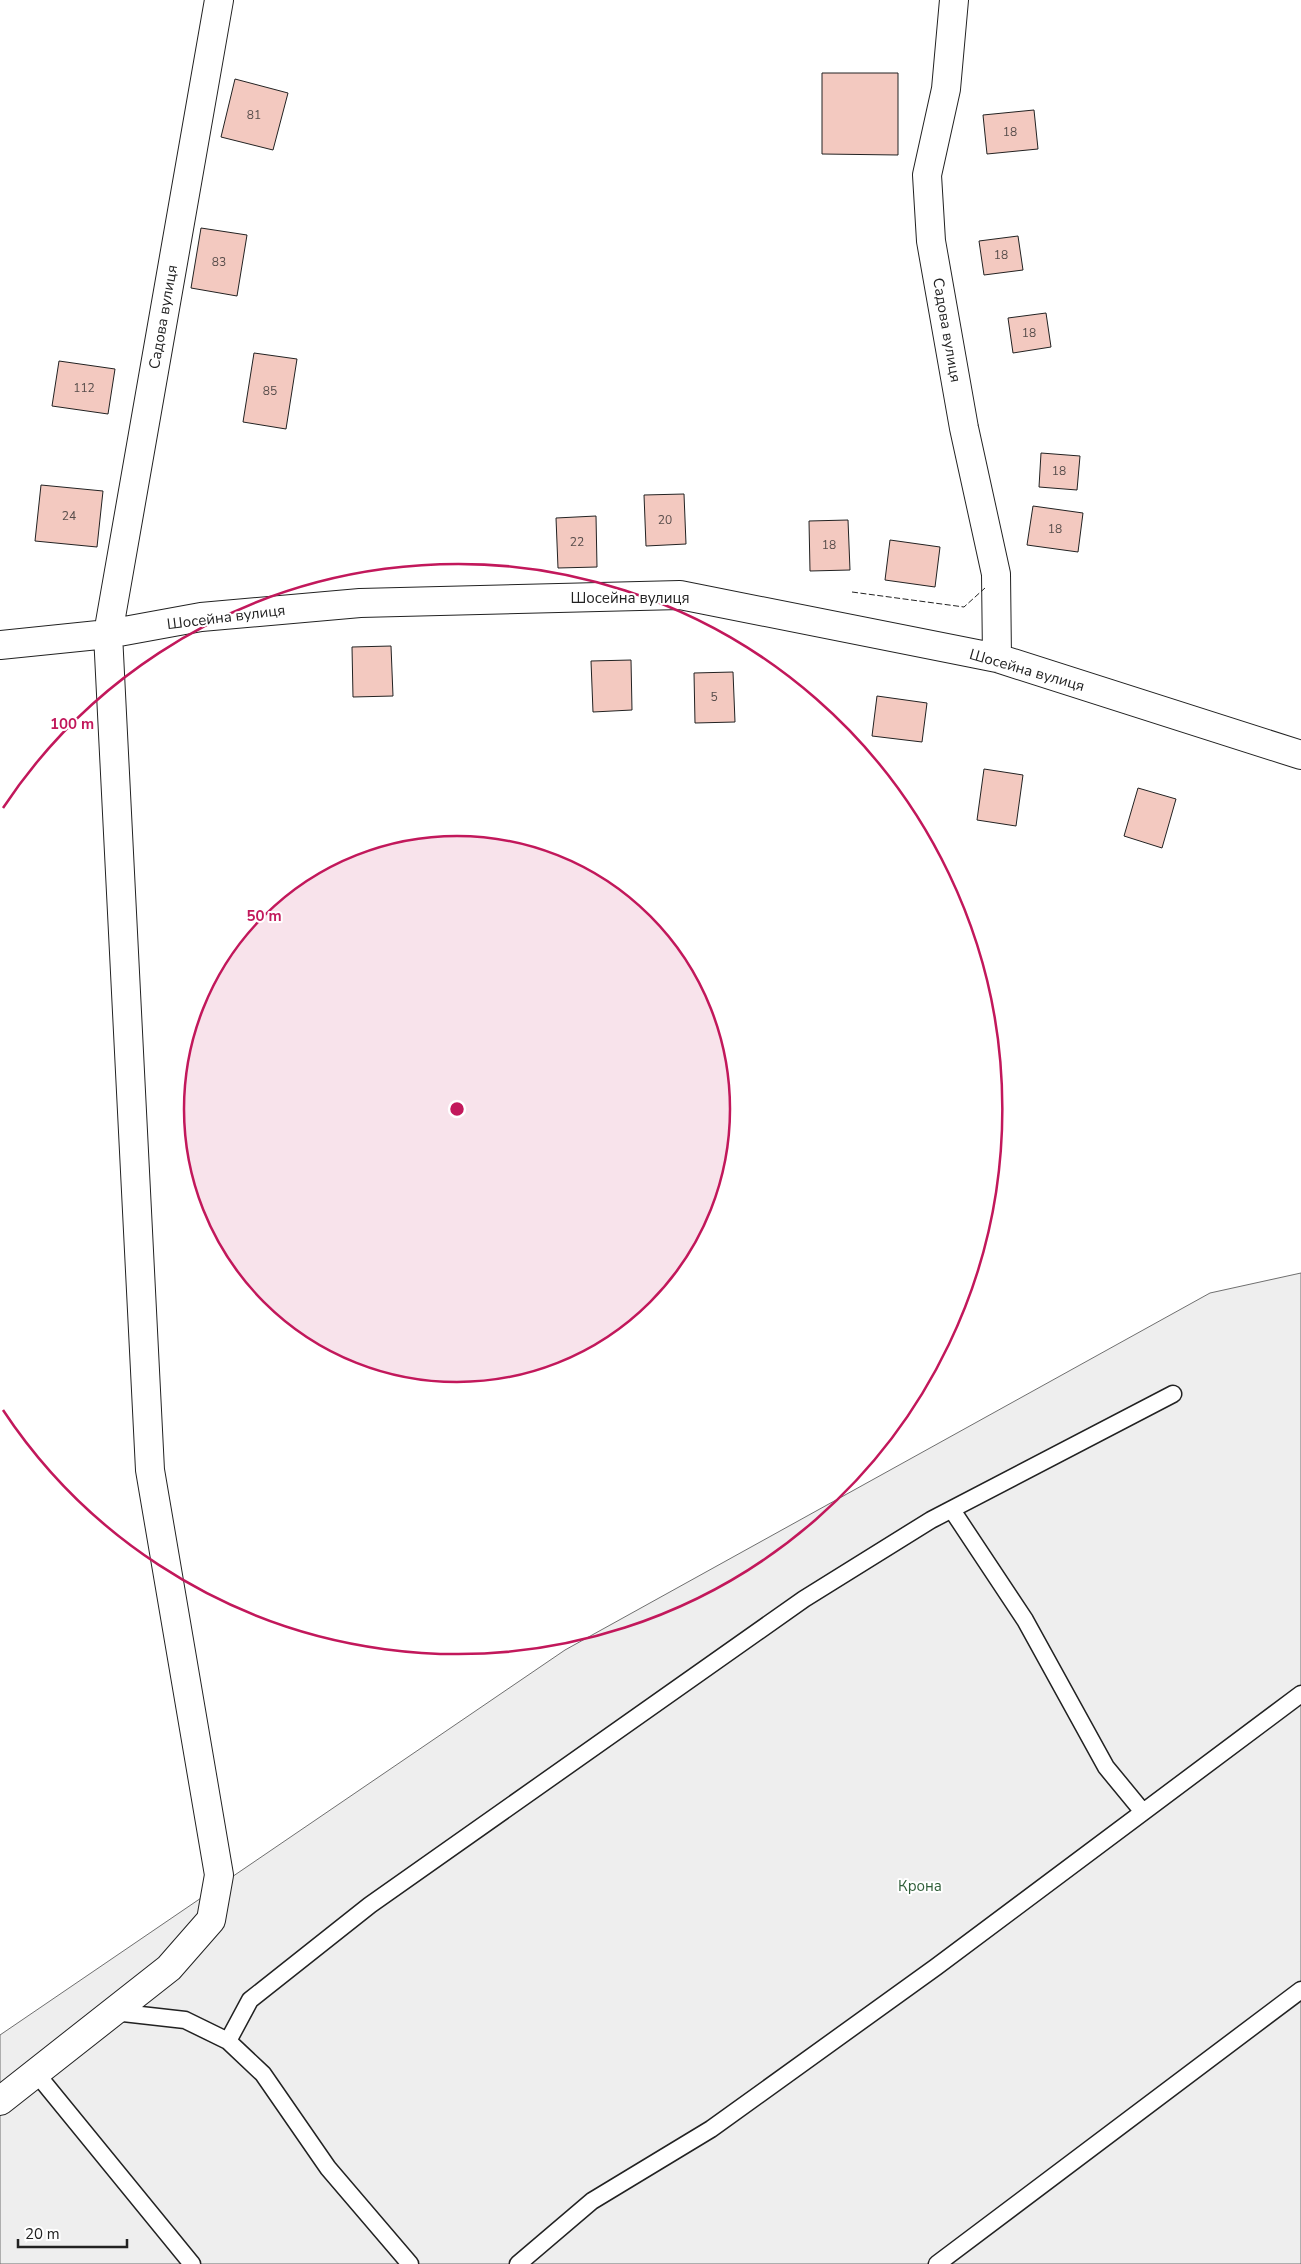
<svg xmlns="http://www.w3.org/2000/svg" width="1301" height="2264" viewBox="0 0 1301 2264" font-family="'Nunito Sans',sans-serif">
  <rect width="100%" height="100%" fill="#fff"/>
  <path fill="#eee" stroke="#6f6f6f" d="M1301 1273V2264H0V2035L565 1650 1210 1293Z"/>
  <path fill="#f3c9c0" stroke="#222" d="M822 73H898V155L822 154Z
    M235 79 288 93 273 150 221 137Z
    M1034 110 1038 149 987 154 983 115Z
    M201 228 247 235 237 296 191 288Z
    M1018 236 1023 270 984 275 979 241Z
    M1046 313 1051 347 1013 353 1008 318Z
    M254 353 297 359 286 429 243 422Z
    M59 361 115 369 108 414 52 406Z
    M1041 453 1080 456 1077 490 1039 487Z
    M41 485 103 491 97 547 35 541Z
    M684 494 686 544 646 546 644 495Z
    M1033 506 1083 513 1078 552 1027 545Z
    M596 516 597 567 558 568 556 518Z
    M848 520 850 570 810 571 809 521Z
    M890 540 940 547 935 587 885 580Z
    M391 646 393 696 353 697 352 647Z
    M631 660 632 710 593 712 591 661Z
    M733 672 735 722 695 723 694 673Z
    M877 696 927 703 922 742 872 736Z
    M984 769 1023 775 1016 826 977 820Z
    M1138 788 1176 799 1162 848 1124 836Z"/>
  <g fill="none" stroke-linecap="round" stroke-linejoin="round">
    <defs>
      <path id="lane" d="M952 1510 1025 1620 1106 1767 1143 1812
        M114 2012 185 2020 228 2041 263 2074 328 2168 410 2264
        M228 2041 250 2000 370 1905 804 1599 931 1520 1173 1394
        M36 2073 192 2264
        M518 2264 592 2201 711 2129 936 1967 1301 1694
        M937 2264 1301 1990"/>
      <path id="street" d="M954 0 946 89 927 175 931 241 964 428 996 574 997 658
        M0 645 108 634 201 617 360 603 680 595 997 658 1301 755
        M0 2101 169 1968 211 1920 219 1875 150 1470 108 634 219 0"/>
    </defs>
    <use href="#lane" stroke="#222" stroke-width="19"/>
    <use href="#street" stroke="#222" stroke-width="30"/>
    <use href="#lane" stroke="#fff" stroke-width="16"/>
    <use href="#street" stroke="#fff" stroke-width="28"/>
    <path stroke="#222" stroke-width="1" stroke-dasharray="6 2.5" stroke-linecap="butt" d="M852 592 964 607 985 588"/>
  </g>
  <circle cx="457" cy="1109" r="273" fill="#c2185b" fill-opacity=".12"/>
  <g fill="none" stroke="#c2185b" stroke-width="2.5">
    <circle cx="457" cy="1109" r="273"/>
    <path d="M3 808A545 545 0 1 1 3 1410"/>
  </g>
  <g text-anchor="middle" stroke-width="4" stroke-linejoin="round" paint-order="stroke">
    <g font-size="12" fill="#564c4a">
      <text x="254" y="119">81</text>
      <text x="1010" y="136">18</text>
      <text x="1001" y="259">18</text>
      <text x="219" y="266">83</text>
      <text x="1029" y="337">18</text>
      <text x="84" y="392">112</text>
      <text x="270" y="395">85</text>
      <text x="1059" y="475">18</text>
      <text x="69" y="520">24</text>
      <text x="665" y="524">20</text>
      <text x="1055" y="533">18</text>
      <text x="577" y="546">22</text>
      <text x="829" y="549">18</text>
      <text x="714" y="701">5</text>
    </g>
    <g font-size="15" fill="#222" stroke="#fff">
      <text transform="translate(163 317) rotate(-80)" y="5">Садова вулиця</text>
      <text transform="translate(947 330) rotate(80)" y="5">Садова вулиця</text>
      <text x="630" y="603">Шосейна вулиця</text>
      <text transform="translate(226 617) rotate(-7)" y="5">Шосейна вулиця</text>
      <text transform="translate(1027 670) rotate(16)" y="5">Шосейна вулиця</text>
    </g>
    <g font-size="15" fill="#2f5e38" stroke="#fff">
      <text x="920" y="1891">Крона</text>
    </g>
  </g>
  <circle cx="457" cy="1109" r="8" fill="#c2185b" stroke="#fff" stroke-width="2.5"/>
  <g font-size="15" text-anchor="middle" font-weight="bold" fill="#c2185b" stroke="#fff" stroke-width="4" stroke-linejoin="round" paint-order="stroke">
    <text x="72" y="729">100 m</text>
    <text x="264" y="921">50 m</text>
  </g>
  <path d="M18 2239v8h109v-8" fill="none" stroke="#222222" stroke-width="2.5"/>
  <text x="25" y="2239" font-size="15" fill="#222222" stroke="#ffffff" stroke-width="4" paint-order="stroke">20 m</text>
</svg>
